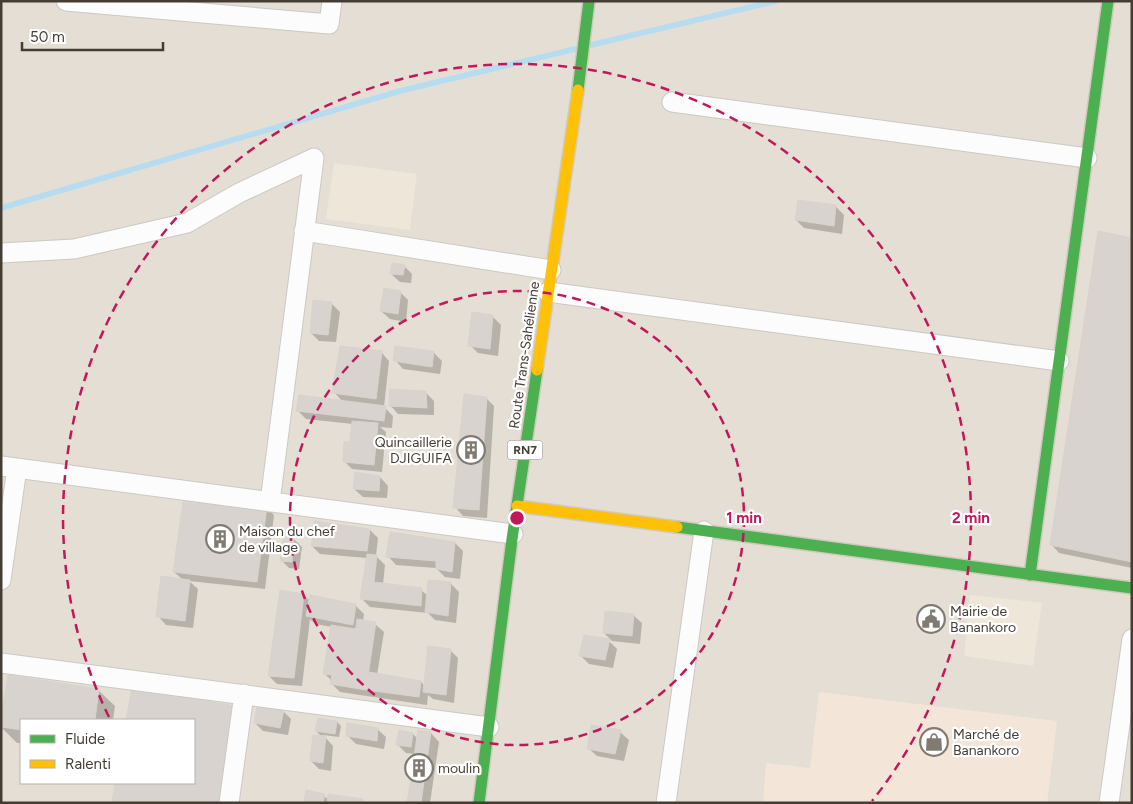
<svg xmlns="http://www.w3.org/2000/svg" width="1133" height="804" viewBox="0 0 1133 804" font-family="Figtree,sans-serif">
  <rect width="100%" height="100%" fill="#f0ece8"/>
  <path fill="#e4ded4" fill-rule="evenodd" d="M1 1H1132V803H1ZM21 720H194V783H21Z"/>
  <path fill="#f3e6d9" d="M819 692 1057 721 1047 803H763L766 763 810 768Z"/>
  <path fill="#eee6d9" d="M334 163 417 174 410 230 326 219Z
    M970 595 1042 603 1033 666 964 656Z"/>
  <path fill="#0003" d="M799 201 836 207 844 215 842 234 804 228 796 220Z
    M1132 239V568L1059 553 1051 544Z
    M404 266 412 274 411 283 400 282 391 274Z
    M400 292 408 300 406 322 390 319 381 311Z
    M331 303 340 312 336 342 319 341 311 333Z
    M492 316 501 325 498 356 478 353 470 345Z
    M381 352 389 361 384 407 393 416 392 428 380 427 386 432 382 472 352 469 344 461 351 443 353 424 306 419 298 411 343 402 334 392Z
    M433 352 442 361 440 374 403 369 395 360Z
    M426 393 434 401V415L398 414 390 405Z
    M486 398 494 406 487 518 463 516 455 507Z
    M380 477 388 486 387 498 363 497 354 489Z
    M266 507 274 515 265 589 189 581 198 589 193 628 166 625 158 616 183 580 174 572Z
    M370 530 378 538 376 556 385 565 383 584 421 590 428 596 451 584 459 592 456 623 435 620 428 613 370 607 362 599 367 558 320 554 312 546Z
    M391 533 455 543 463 551 460 579 445 577 436 568 396 565 388 556Z
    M293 538 302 547 299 569 289 568 281 560Z
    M304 595 310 601 355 605 364 614 363 621 375 624 384 632 377 675 421 682 425 686 450 650 458 658 454 703 433 699 428 695 427 705 340 692 332 684V681L324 673 332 627 315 624 310 619 302 686 277 684 269 676Z
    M633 615 642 623 640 644 612 641 604 633Z
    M609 641 617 649 613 668 589 664 581 656Z
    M133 689 234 707 227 803H113L117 783H194V720H127Z
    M98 690 115 706 113 720H21V743H17L1 727V723Z
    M283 711 291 719 288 735 263 731 255 723Z
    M319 719 337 722 341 726 339 737 323 735 333 746 331 771 319 769 311 761 322 737 316 731Z
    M377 729 386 737 384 749 356 744 347 735Z
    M419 732 431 733 439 742 430 803H408L415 754 406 753 398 745 413 734 418 739Z
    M620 732 629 740 624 761 597 756 588 748Z
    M324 796 329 800 363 801 365 803H308L306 801Z"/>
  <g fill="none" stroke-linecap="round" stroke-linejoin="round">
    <path stroke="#b5dcf0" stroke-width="5.5" d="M591 45 776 1
      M1 208 400 91 575 49"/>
  </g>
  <path fill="#d8d3ce" stroke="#d8d3cd" d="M798 200 836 205 834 226 795 220Z
    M1098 231 1132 238V562L1050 545Z
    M392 263 405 265 403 275 390 274Z
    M384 288 401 291 398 314 380 311Z
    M313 300 332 302 328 335 310 333Z
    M472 312 493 315 490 349 468 346Z
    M340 346 382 351 376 399 332 393Z
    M395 346 434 351 432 367 393 361Z
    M390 389 426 391 427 408 389 406Z
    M464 394 487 397 479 510 453 508Z
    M299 395 386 406 384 421 296 411Z
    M352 421 378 423 374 465 343 462 344 442H350Z
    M355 472 380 476 379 491 353 489Z
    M184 495 267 506 257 582 173 572Z
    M314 521 370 529 367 551 311 546Z
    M390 532 455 542 452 572 436 569V561L386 557Z
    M283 536 294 537 292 562 280 561Z
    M367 554 377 555 374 582 422 588 421 606 360 599Z
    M161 576 190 580 185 621 156 617Z
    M428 580 451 582 448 616 425 612Z
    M280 590 304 594 294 678 268 676Z
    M310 595 356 604 353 625 306 616Z
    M605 611 634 614 632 636 603 633Z
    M357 619 376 622 366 690 348 687Z
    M331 625 356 629 348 687 330 684 332 675 323 674Z
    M584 635 610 639 605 660 579 656Z
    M428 646 451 649 446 695 423 692Z
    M369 672 421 681 419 697 366 690Z
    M8 675 99 689 95 720H21V730L1 727V716Z
    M132 688 235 706 218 803H112L115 783H194V720H126Z
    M257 706 284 710 280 728 254 723Z
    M318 718 337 721 335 734 315 731Z
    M347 723 378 728 377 741 346 736Z
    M591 725 621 730 615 754 587 749Z
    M399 730 413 733 411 747 396 745Z
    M418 730 431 732 421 803H407Z
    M313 735 326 736 323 763 310 761Z
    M306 790 325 794 323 803 304 801Z
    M328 794 363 799V803H327Z"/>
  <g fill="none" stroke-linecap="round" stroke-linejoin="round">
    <defs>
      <path id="street" d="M66 1 329 24 332 1
        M672 102 1087 158
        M304 231 551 270
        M1 253 74 249 187 223 239 193 314 158
        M548 292 1059 361
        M1 466 513 534
        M270 502 314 158
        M1 580 17 468
        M1 663 489 727
        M229 803 244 694
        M666 803 704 531
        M1109 803 1132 639"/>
      <path id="fast" d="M578 90 589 1
        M677 527 1132 588
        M1030 575 1108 1
        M479 803 512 539 537 370"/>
      <path id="slow" d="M537 370 578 90
        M517 506 677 527"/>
    </defs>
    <use href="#street" stroke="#ccc8c4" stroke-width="21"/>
    <use href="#fast" stroke="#cfc9be" stroke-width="14"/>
    <use href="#slow" stroke="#cfc9be" stroke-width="14"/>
    <use href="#street" stroke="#fdfcfc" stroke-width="19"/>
    <use href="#fast" stroke="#4caf50" stroke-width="11"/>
    <use href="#slow" stroke="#ffc107" stroke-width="11"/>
  </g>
  <g fill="none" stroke="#c2185b" stroke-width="2.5" stroke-dasharray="9 6">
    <circle cx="517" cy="518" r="227"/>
    <path d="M109 717A454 454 0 1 1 872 801"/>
  </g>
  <defs>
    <symbol id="building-ring" viewBox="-11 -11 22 22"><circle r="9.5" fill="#fff" stroke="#817a72" stroke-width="1.5"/><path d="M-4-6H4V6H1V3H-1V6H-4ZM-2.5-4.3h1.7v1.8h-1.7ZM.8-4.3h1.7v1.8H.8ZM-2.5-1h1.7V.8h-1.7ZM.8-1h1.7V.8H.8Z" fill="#817a72"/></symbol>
    <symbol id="civic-ring" viewBox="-11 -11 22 22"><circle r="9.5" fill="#fff" stroke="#817a72" stroke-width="1.5"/><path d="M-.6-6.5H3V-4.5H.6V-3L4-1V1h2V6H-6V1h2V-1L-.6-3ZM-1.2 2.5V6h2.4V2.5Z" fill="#817a72"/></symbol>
    <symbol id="shop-ring" viewBox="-11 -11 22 22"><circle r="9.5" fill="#fff" stroke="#817a72" stroke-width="1.5"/><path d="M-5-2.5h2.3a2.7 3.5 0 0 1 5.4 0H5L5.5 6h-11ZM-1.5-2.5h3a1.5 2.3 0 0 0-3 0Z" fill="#817a72"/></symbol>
  </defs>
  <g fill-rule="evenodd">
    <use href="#building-ring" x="455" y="434" width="32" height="32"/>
    <use href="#building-ring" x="204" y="523" width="32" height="32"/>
    <use href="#civic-ring" x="915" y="603" width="32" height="32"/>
    <use href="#shop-ring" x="918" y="726" width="32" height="32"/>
    <use href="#building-ring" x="403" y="752" width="32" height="32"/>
  </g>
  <g text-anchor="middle" stroke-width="4.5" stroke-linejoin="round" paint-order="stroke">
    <rect fill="#fff" stroke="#7d7770" stroke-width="1" x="507.5" y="440.5" width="35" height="19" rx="4"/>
    <g font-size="12" font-weight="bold" fill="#453d33">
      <text x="525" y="454">RN7</text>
    </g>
    <g font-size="14" fill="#453d33" stroke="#fff">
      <text transform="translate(524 355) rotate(-82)" y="5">Route Trans-Sahélienne</text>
    </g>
    <g font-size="14" fill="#453d33" stroke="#fff" text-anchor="start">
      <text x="452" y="447" text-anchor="end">Quincaillerie<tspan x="452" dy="16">DJIGUIFA</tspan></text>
      <text x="239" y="536">Maison du chef<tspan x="239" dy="16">de village</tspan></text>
      <text x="950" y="616">Mairie de<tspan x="950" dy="16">Banankoro</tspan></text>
      <text x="953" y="739">Marché de<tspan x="953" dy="16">Banankoro</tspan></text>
      <text x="438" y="773">moulin</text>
    </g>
  </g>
  <circle cx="517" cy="518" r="8" fill="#c2185b" stroke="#fff" stroke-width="2.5"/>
  <g font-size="15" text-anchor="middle" font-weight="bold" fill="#c2185b" stroke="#fff" stroke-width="4.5" stroke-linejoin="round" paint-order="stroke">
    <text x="744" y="523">1 min</text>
    <text x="971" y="523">2 min</text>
  </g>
  <rect width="1133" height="804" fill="none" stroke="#453d33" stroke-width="5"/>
  <rect x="20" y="719" width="175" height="65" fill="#ffffff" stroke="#b5b1ad"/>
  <rect x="30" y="735" width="25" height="8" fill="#4caf50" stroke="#b5b1ad"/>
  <text x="65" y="744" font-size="15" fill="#453d33">Fluide</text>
  <rect x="30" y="760" width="25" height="8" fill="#ffc107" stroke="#b5b1ad"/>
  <text x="65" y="769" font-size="15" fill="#453d33">Ralenti</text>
  <path d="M22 42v8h141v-8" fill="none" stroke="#453d33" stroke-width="2.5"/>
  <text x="30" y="42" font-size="15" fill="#453d33" stroke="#ffffff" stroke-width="4" paint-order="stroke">50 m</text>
</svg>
